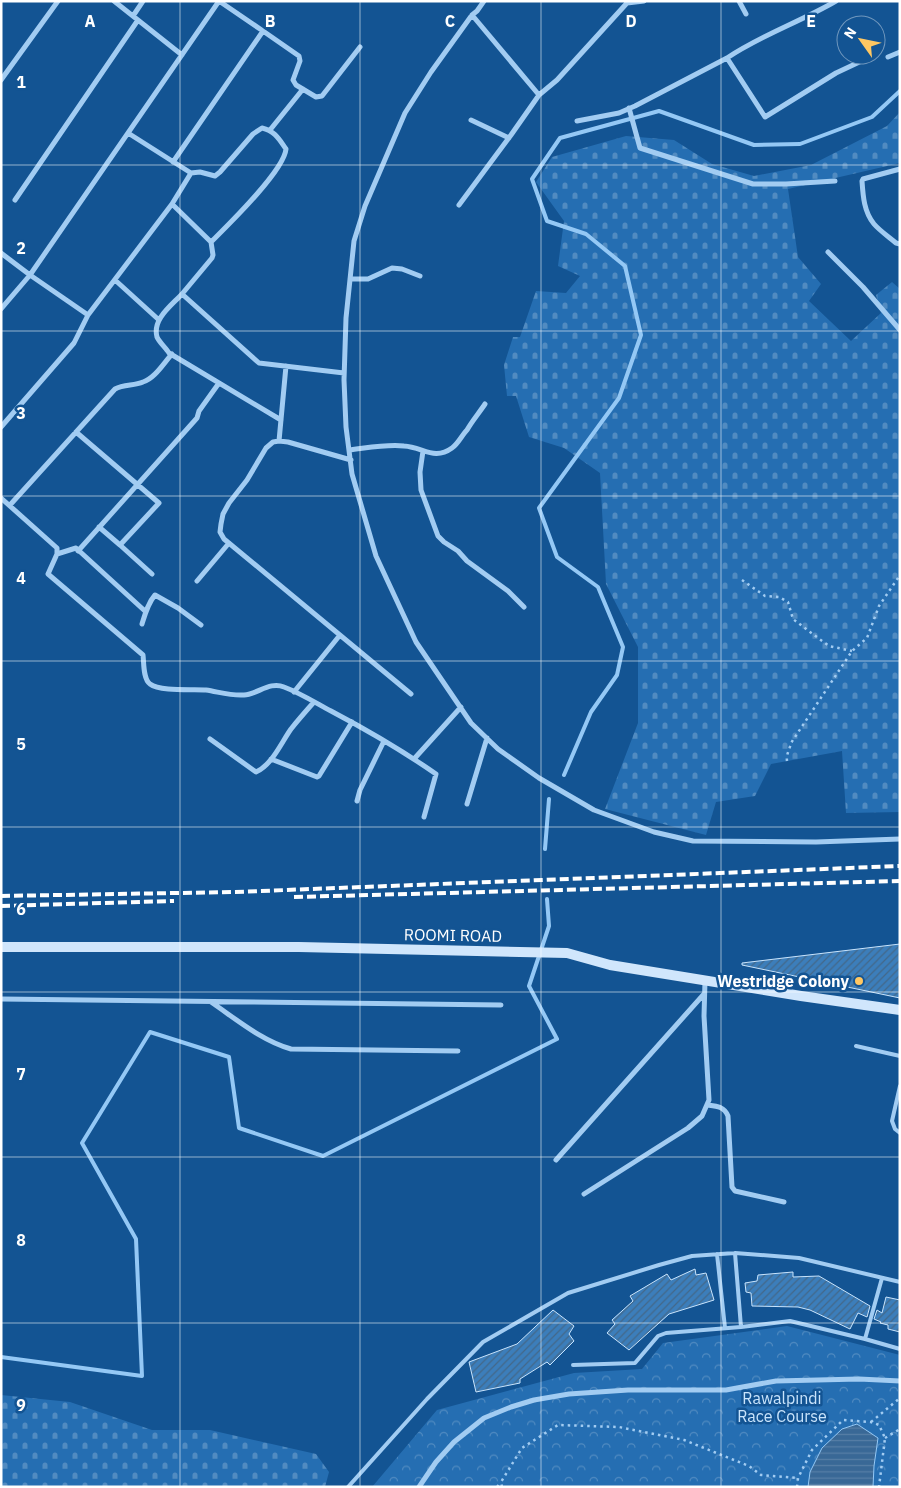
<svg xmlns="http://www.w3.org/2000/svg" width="901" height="1488" viewBox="0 0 901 1488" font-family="'IBM Plex Sans',sans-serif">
  <defs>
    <pattern id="forest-crowns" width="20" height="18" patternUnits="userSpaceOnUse" patternTransform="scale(1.25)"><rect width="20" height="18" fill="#256eb2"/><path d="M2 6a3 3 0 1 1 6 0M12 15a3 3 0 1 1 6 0" fill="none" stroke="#518bc1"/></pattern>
    <pattern id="cemetery-stones" width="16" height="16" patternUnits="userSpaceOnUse" patternTransform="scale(1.25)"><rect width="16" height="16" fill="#256eb2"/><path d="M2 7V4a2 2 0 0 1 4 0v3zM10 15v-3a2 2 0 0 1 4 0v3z" fill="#518bc1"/></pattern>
    <pattern id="water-rules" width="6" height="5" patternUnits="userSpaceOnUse" patternTransform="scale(1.25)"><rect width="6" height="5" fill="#396896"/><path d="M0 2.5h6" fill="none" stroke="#577fa6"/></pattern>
    <pattern id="building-hatch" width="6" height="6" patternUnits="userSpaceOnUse" patternTransform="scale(1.25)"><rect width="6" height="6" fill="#3c7ebb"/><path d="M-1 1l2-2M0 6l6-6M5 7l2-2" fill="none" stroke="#436889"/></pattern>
  </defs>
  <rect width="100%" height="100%" fill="#135493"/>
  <path fill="url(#forest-crowns)" d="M787 1326 900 1355V1487H372L437 1410 574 1373 642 1369 663 1343Z"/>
  <path fill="url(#cemetery-stones)" d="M900 112V163L788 189 798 257 821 284 809 301 851 341 881 313 876 295 892 282 900 289V812L846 813 842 751 771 764 755 796 716 802 706 835 605 809 638 723V647L606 584 600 473 564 448 529 437 516 396H507L504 365 513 337H520L536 291 566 293 580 276 558 266 564 221 536 182 552 157 626 136 674 140 712 164 754 176 811 165 887 126Z
    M1 1395 70 1402 152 1430H210L316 1454 329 1472 325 1487H1Z"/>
  <path fill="url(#water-rules)" stroke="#94c8f5" d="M857 1424 878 1438 874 1466 873 1487H808L810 1472 822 1448 842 1429Z"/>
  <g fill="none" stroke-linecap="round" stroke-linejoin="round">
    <path stroke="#94c8f5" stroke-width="4" d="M564 775 591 712 617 675 623 647 598 587 557 557 539 508 619 398 641 335 625 266 586 234 547 221 532 179 560 138 659 111 754 145 800 144 872 117 900 91
      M545 849 549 799
      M1 1357 142 1376 136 1239 82 1143 150 1032 229 1057 239 1128 323 1156 557 1039 529 986 549 926 547 899"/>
  </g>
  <path fill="url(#building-hatch)" stroke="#c9e4fc" d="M900 944V998L742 965V963Z
    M695 1269 696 1275 706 1273 714 1300 669 1314 629 1350 607 1333 615 1324 612 1320 633 1301 630 1296 667 1274 671 1280Z
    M793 1272V1277L819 1276 870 1306 867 1317 858 1313 850 1329 810 1310 798 1307 752 1306 751 1293 746 1292 745 1283 757 1281 758 1275Z
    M886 1297 900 1300V1332L888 1329V1325L880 1323 881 1322 874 1319 877 1310 882 1313Z
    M553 1310 574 1326 569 1334 574 1341 550 1365 547 1362 520 1379V1383L476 1392 469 1362 517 1344Z"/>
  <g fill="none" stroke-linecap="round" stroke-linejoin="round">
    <path stroke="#a2ccf2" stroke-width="2.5" stroke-dasharray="2.5 4" stroke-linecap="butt" d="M742 580 765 596 779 597 788 602 793 619 810 632 829 646 852 651
      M787 761C786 754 790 749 791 743L852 651 867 638 879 606 900 575
      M871 1422 900 1398
      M885 1438 900 1429
      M497 1487 501 1482
      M502 1487 501 1482 522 1448 558 1425 619 1427 684 1440 749 1466 761 1475 798 1478
      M797 1487 798 1478 812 1450 843 1420 871 1422 879 1425 885 1438 879 1487"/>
    <path stroke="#a2ccf2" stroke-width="4" d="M856 1046 900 1056
      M900 1086 892 1121 895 1129 900 1133
      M735 1253 741 1327
      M717 1254 725 1328
      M865 1339 882 1278
      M573 1365 635 1363 658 1336 666 1333 741 1327 790 1321 865 1339 900 1349
      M348 1487 427 1399 483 1342 568 1293 659 1265 692 1256 735 1253 799 1258 900 1282"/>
    <path stroke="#a2ccf2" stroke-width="5" d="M114 1 182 55
      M219 1 30 275 88 315 172 204 211 242 213 255 212 258 182 294 259 363 344 373
      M484 1 477 11 472 15 431 72 405 113 365 206 354 241 346 318 344 380 346 427 352 474 376 556 416 642 471 723 498 749 539 778 594 810 654 832 693 841 816 842 900 839
      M626 1 627 3 644 1
      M739 1 746 14
      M836 1C800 22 761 35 727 58L765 117 836 73 870 57
      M472 15 539 95 557 80 627 3
      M133 16 143 1
      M263 31 299 56 300 61 293 80 296 85 316 97 322 96 360 47
      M888 57 900 52
      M1 80 58 1
      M629 108 640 148 753 184H786L835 181
      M471 120 509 138
      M577 121 619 113 635 106 727 58
      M270 130 303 89
      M128 133 191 173 172 204
      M173 162 263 31 219 1
      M900 169 863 179 862 181C863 196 864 212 874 224 880 231 889 237 896 243L900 244
      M191 173 200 172 215 176 220 172 253 134 262 128C275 131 279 139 286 149 284 171 228 225 211 242
      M15 200 138 20
      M459 205 511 135 539 95
      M828 252 863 287 900 330
      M1 253 30 275 1 309
      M350 279H368L392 268 402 269 420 276
      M115 280 159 320
      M182 294C172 305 152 319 157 337 159 342 166 348 169 353L281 420
      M1 427 74 343 88 315
      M76 432 159 503 120 545 99 527
      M279 441 286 366
      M349 450C367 448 386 444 404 446 423 447 434 461 452 448 458 444 462 435 467 430 472 421 479 413 485 404
      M423 451 420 472 421 490 438 536 444 542 458 551 467 561 508 591 524 607
      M351 460 288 442 279 441 273 442 266 448 247 480 229 503 223 514 221 524 220 532 224 539 411 694
      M1 498 57 548V554L48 574 143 655C144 663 143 679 150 684 160 692 193 689 206 690 219 692 231 696 244 695 258 694 270 681 284 687 300 693 316 703 331 711 367 730 403 751 436 774L424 817
      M10 505 115 389C124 384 134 386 143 382 155 378 163 364 172 354
      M120 545 152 574
      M78 551 197 418 199 411 219 383
      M57 554 76 548 146 612
      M197 581 229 543
      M142 624C145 614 148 603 155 595L178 608 201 625
      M294 692 340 635
      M210 739 256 772C272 765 281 743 291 729 298 720 306 711 314 702
      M271 759 317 777 319 776 352 722
      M414 759 461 707
      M357 801 360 790 384 741
      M467 804 487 738
      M1 999 501 1005
      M211 1002C236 1019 262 1041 291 1049L458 1051
      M707 1105C716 1106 724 1106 728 1116L732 1187 735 1191 784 1202
      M556 1160 704 994
      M584 1194 688 1128 702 1116 709 1100 704 1016 705 981
      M419 1487 436 1462 454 1442 484 1418 511 1407 534 1400 569 1394 628 1390H726L776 1381 859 1379 900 1381"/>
    <path stroke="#d0e6fc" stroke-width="10" d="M1 947H299L567 953 610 965 801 996 900 1010"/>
    <path stroke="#fff" stroke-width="4" stroke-dasharray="9 4" stroke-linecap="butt" d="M1 896 235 892 900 866
      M294 897 900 881
      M1 906 174 901"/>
  </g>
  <path fill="none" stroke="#fff" stroke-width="1" stroke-opacity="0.55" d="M180 1V1487M360 1V1487M541 1V1487M721 1V1487M1 165H900M1 331H900M1 496H900M1 661H900M1 827H900M1 992H900M1 1157H900M1 1323H900"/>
  <circle fill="#ffc762" stroke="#135493" stroke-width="2" cx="859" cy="981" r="5"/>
  <g text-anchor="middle" stroke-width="5" stroke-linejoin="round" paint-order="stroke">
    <g font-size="16" fill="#fff" stroke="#135493">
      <text transform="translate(453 935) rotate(1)" y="6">ROOMI ROAD</text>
    </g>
    <g font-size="16" font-weight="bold" fill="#fff" stroke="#135493" text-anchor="end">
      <text x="849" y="987">Westridge Colony</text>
    </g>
    <g font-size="16" fill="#c9e4fc" stroke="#135493">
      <text x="782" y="1404">Rawalpindi<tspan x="782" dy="18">Race Course</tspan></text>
    </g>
  </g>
  <g font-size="16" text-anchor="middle" font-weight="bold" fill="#fff" stroke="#135493" stroke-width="5" stroke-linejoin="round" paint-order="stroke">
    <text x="90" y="27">A</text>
    <text x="270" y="27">B</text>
    <text x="450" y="27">C</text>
    <text x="631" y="27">D</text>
    <text x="811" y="27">E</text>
    <text x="21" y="88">1</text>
    <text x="21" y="254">2</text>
    <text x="21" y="419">3</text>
    <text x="21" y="584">4</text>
    <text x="21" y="750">5</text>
    <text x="21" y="915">6</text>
    <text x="21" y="1080">7</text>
    <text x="21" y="1246">8</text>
    <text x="21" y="1411">9</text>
  </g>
  <rect width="901" height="1488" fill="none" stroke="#ffffff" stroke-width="5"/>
  <g transform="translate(861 40) rotate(303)"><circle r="24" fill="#135493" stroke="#7198be"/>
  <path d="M0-4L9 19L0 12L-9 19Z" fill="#ffc762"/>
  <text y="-8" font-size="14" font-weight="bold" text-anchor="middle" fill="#ffffff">N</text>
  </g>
</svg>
